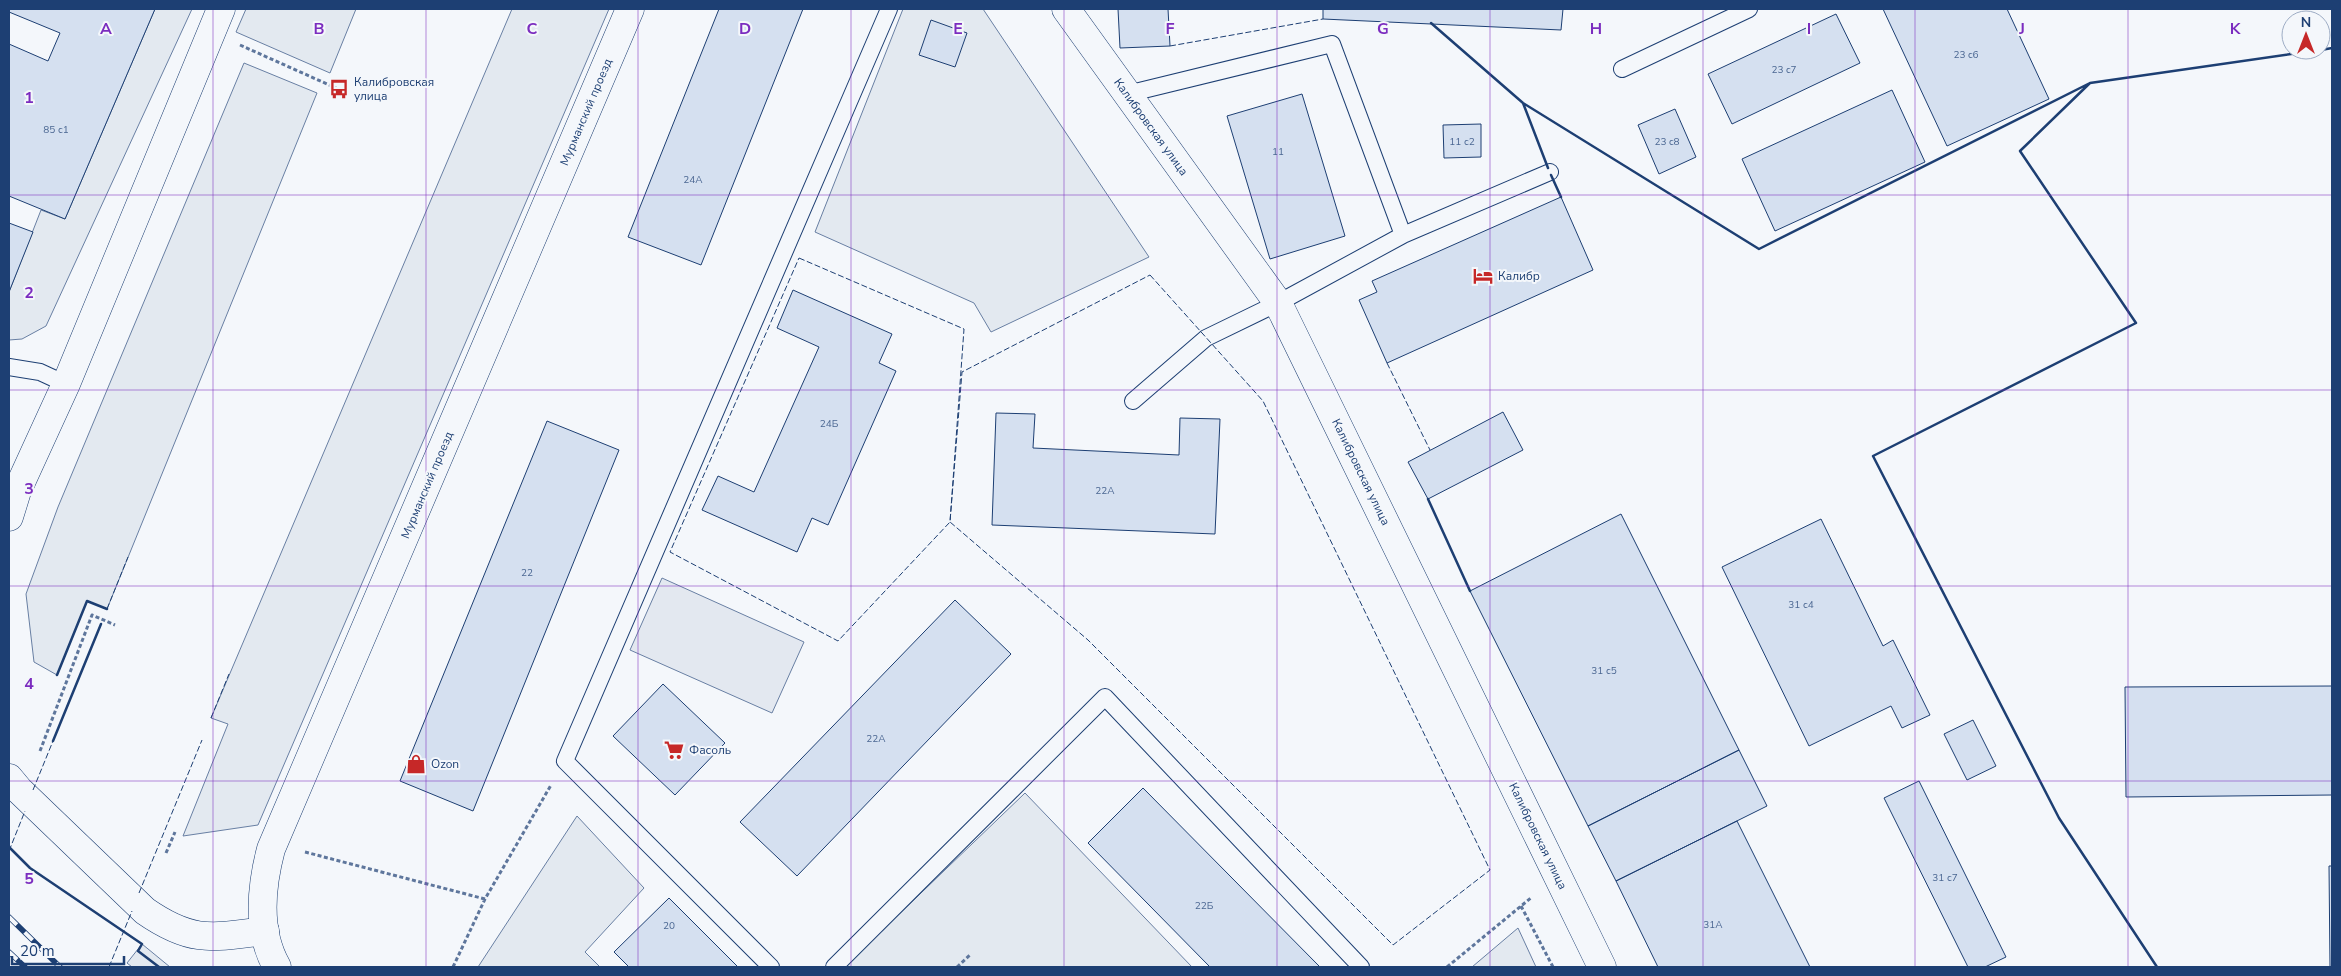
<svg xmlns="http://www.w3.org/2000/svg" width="2341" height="976" viewBox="0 0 2341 976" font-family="'Nunito Sans',sans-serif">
  <rect width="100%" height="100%" fill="#f4f7fb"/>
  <path fill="#e3e9f0" stroke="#687fa3" d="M155 9H192L46 326 22 339 9 340V292L41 210 65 219Z
    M246 9H356L330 73 236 32Z
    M512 9H609L258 825 183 836 228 724 211 718Z
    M903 9H983L1149 257 991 332 974 303 815 232Z
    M244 63 317 93 107 609 87 601 57 675 34 662 26 594 58 507Z
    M1025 793 1192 967H844Z
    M577 816 644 888 585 952 600 967H478Z
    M1518 928 1536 967H1472Z
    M142 944 170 967H132L127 963Z"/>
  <path fill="#e3e8f0" stroke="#687fa3" d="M662 578 804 642 772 713 630 650Z"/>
  <path fill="#d5e0f0" stroke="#1d3f73" d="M9 9H155L65 219 9 196V44L48 61 60 33 9 12Z
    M719 9H803L701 265 628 237Z
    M1118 9H1168L1170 46 1120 48Z
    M1323 9H1563L1561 30 1323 19Z
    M1883 9H2007L2049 99 1947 146Z
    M1836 14 1860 63 1732 124 1708 74Z
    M931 20 967 33 955 67 919 55Z
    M1892 90 1925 162 1775 231 1742 159Z
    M1302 94 1345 236 1270 259 1227 116Z
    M1675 109 1696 157 1659 174 1638 125Z
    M1481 124V157L1444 158 1443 125Z
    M1561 197 1593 270 1387 363 1359 300 1377 292 1372 281Z
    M9 223 33 232 9 292Z
    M793 290 892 334 879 363 896 371 828 525 812 518 797 552 702 510 718 476 754 492 819 347 777 328Z
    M1503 412 1523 450 1428 499 1408 462Z
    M996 413 1035 414 1033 448 1179 455 1180 418 1220 419 1215 534 992 525Z
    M547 421 619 450 473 811 400 781Z
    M1621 514 1739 750 1588 826 1470 591Z
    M1821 519 1883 646 1893 640 1930 715 1902 728 1891 706 1809 746 1722 567Z
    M955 600 1011 654 797 876 740 822Z
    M663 684 725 743 675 795 613 736Z
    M2332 686V795L2126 797 2125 687Z
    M1973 720 1996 766 1967 780 1944 734Z
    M1739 750 1767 806 1616 881 1588 826Z
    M1919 781 2006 957 1985 967H1968L1884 798Z
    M1143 788 1320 967H1210L1088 843Z
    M1737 821 1810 967H1658L1616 881Z
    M2329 866H2332V967H2330Z
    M669 898 738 967H629L614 952Z"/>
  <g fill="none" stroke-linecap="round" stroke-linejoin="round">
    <defs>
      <path id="lane" d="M1622 69 1749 9
        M1127 94 1332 44 1403 235 1278 303 1206 338 1133 401
        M1403 235 1550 172
        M9 367 40 372 66 384
        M771 967 565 761 889 9
        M834 967 1105 697 1361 967"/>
      <path id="street" d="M1066 9 1278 303 1602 967
        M9 517 17 491 66 384 221 9
        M9 778 19 790 145 911C191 943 211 938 265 931"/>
      <path id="secondary" d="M277 967C257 932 261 887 271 849L630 9"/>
    </defs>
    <use href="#lane" stroke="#1d3f73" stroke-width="18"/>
    <use href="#street" stroke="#1d3f73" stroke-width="29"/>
    <use href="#secondary" stroke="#1d3f73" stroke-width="29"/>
    <path stroke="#5e769c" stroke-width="3" stroke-dasharray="4 2.5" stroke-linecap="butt" d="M240 45 336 88
      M40 751 92 615 115 625
      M305 852 485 899
      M166 853 175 832
      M1521 906 1553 967
      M453 967 485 899 551 785
      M957 967 970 955
      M1447 967 1532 897"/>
    <use href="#lane" stroke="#f4f7fb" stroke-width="16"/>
    <use href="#street" stroke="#f4f7fb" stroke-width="28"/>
    <use href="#secondary" stroke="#f4f7fb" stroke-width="28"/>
    <defs>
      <path id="rail" d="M9 917 60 967
        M9 952 25 967"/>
    </defs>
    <use href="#rail" stroke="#1d3f73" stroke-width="5.5"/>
    <use href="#rail" stroke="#f4f7fb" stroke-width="4" stroke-dasharray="11" stroke-linecap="butt"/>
    <path stroke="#1d3f73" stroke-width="1" stroke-dasharray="6 2.5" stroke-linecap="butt" d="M1170 46 1323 19
      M799 258 964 329 950 522 838 641 670 552Z
      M1150 275 1263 401 1490 870 1393 945 1088 640 950 522 962 372Z
      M1387 363 1430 450
      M107 609 128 557
      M211 718 229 674
      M33 790 53 741
      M9 851 25 811
      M139 893 202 740
      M109 967 132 911"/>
    <path stroke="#1d3f73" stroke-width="2.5" d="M1431 23 1523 103 1759 249 2090 83 2319 50
      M2321 50 2332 48
      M2090 83 2020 151 2136 323 1873 456 2059 818 2157 967
      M1523 103 1548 168
      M1551 175 1561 197
      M1428 499 1470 591
      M57 675 87 601 107 609
      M53 741 101 624
      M9 847 30 868 142 944 138 951 159 967"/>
  </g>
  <path fill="none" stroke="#7b2cbf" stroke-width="1" stroke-opacity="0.55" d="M213 9V967M426 9V967M638 9V967M851 9V967M1064 9V967M1277 9V967M1490 9V967M1703 9V967M1915 9V967M2128 9V967M9 195H2332M9 390H2332M9 586H2332M9 781H2332"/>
  <defs>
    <symbol id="bus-bare" viewBox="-9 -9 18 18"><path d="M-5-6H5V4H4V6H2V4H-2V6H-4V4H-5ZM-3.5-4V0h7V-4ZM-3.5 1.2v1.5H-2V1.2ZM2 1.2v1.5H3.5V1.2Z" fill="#c62828" stroke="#f4f7fb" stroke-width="2.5" paint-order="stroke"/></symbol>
    <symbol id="hotel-bare" viewBox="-9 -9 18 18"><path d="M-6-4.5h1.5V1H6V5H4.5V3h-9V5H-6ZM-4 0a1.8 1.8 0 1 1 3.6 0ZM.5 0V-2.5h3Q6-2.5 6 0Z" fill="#c62828" stroke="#f4f7fb" stroke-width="2.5" paint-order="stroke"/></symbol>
    <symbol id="supermarket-bare" viewBox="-9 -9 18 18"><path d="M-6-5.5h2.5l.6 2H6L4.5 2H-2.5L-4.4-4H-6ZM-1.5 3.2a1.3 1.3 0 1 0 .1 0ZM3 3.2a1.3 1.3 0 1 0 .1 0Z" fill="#c62828" stroke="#f4f7fb" stroke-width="2.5" paint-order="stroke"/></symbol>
    <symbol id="shop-bare" viewBox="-9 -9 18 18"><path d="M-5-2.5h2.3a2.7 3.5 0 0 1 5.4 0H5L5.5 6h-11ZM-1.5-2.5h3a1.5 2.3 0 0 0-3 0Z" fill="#c62828" stroke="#f4f7fb" stroke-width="2.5" paint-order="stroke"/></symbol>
  </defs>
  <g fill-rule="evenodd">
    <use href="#bus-bare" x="325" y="75" width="28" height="28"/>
    <use href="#hotel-bare" x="1469" y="262" width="28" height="28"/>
    <use href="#supermarket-bare" x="660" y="736" width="28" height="28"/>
    <use href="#shop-bare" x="402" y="750" width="28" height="28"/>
  </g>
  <g text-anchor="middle" stroke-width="4" stroke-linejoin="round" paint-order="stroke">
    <g font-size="10" fill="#4b6792">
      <text x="1966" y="58">23 c6</text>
      <text x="1784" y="73">23 c7</text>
      <text x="56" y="133">85 с1</text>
      <text x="1462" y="145">11 с2</text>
      <text x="1667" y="145">23 c8</text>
      <text x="1278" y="155">11</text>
      <text x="693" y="183">24А</text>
      <text x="829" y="427">24Б</text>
      <text x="1105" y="494">22А</text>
      <text x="527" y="576">22</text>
      <text x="1801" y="608">31 с4</text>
      <text x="1604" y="674">31 с5</text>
      <text x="876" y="742">22А</text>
      <text x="1945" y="881">31 с7</text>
      <text x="1204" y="909">22Б</text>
      <text x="1713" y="928">31А</text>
      <text x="669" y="929">20</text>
    </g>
    <g font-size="12" fill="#1d3f73" stroke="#f4f7fb" text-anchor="start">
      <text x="354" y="86">Калибровская<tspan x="354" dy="14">улица</tspan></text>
      <text x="1498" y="280">Калибр</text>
      <text x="689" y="754">Фасоль</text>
      <text x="431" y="768">Ozon</text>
    </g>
    <g font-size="12" fill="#1d3f73" stroke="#f4f7fb">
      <text transform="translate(586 112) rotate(-67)" y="4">Мурманский проезд</text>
      <text transform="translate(1151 127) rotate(54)" y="4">Калибровская улица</text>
      <text transform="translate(1361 472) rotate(64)" y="4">Калибровская улица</text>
      <text transform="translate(427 485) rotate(-67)" y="4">Мурманский проезд</text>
      <text transform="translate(1538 836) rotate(64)" y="4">Калибровская улица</text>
    </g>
  </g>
  <g font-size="16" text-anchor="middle" font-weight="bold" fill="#7b2cbf" stroke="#f4f7fb" stroke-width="4" stroke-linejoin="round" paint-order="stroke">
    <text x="106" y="34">A</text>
    <text x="319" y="34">B</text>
    <text x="532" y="34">C</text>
    <text x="745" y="34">D</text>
    <text x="958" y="34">E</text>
    <text x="1170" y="34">F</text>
    <text x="1383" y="34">G</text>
    <text x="1596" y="34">H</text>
    <text x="1809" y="34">I</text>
    <text x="2022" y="34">J</text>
    <text x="2235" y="34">K</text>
    <text x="29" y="103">1</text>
    <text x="29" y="298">2</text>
    <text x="29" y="494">3</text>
    <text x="29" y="689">4</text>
    <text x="29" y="884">5</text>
  </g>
  <rect width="2341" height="976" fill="none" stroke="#1d3f73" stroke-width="20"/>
  <g transform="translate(2306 35)"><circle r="24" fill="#f4f7fb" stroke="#9eadc5"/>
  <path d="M0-4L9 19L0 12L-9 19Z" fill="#c62828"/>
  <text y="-8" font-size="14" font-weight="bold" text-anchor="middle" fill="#1d3f73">N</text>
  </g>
  <path d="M12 956v8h112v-8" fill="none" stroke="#1d3f73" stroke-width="2.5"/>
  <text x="20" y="956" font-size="15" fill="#1d3f73" stroke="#f4f7fb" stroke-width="4" paint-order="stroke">20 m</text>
</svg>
